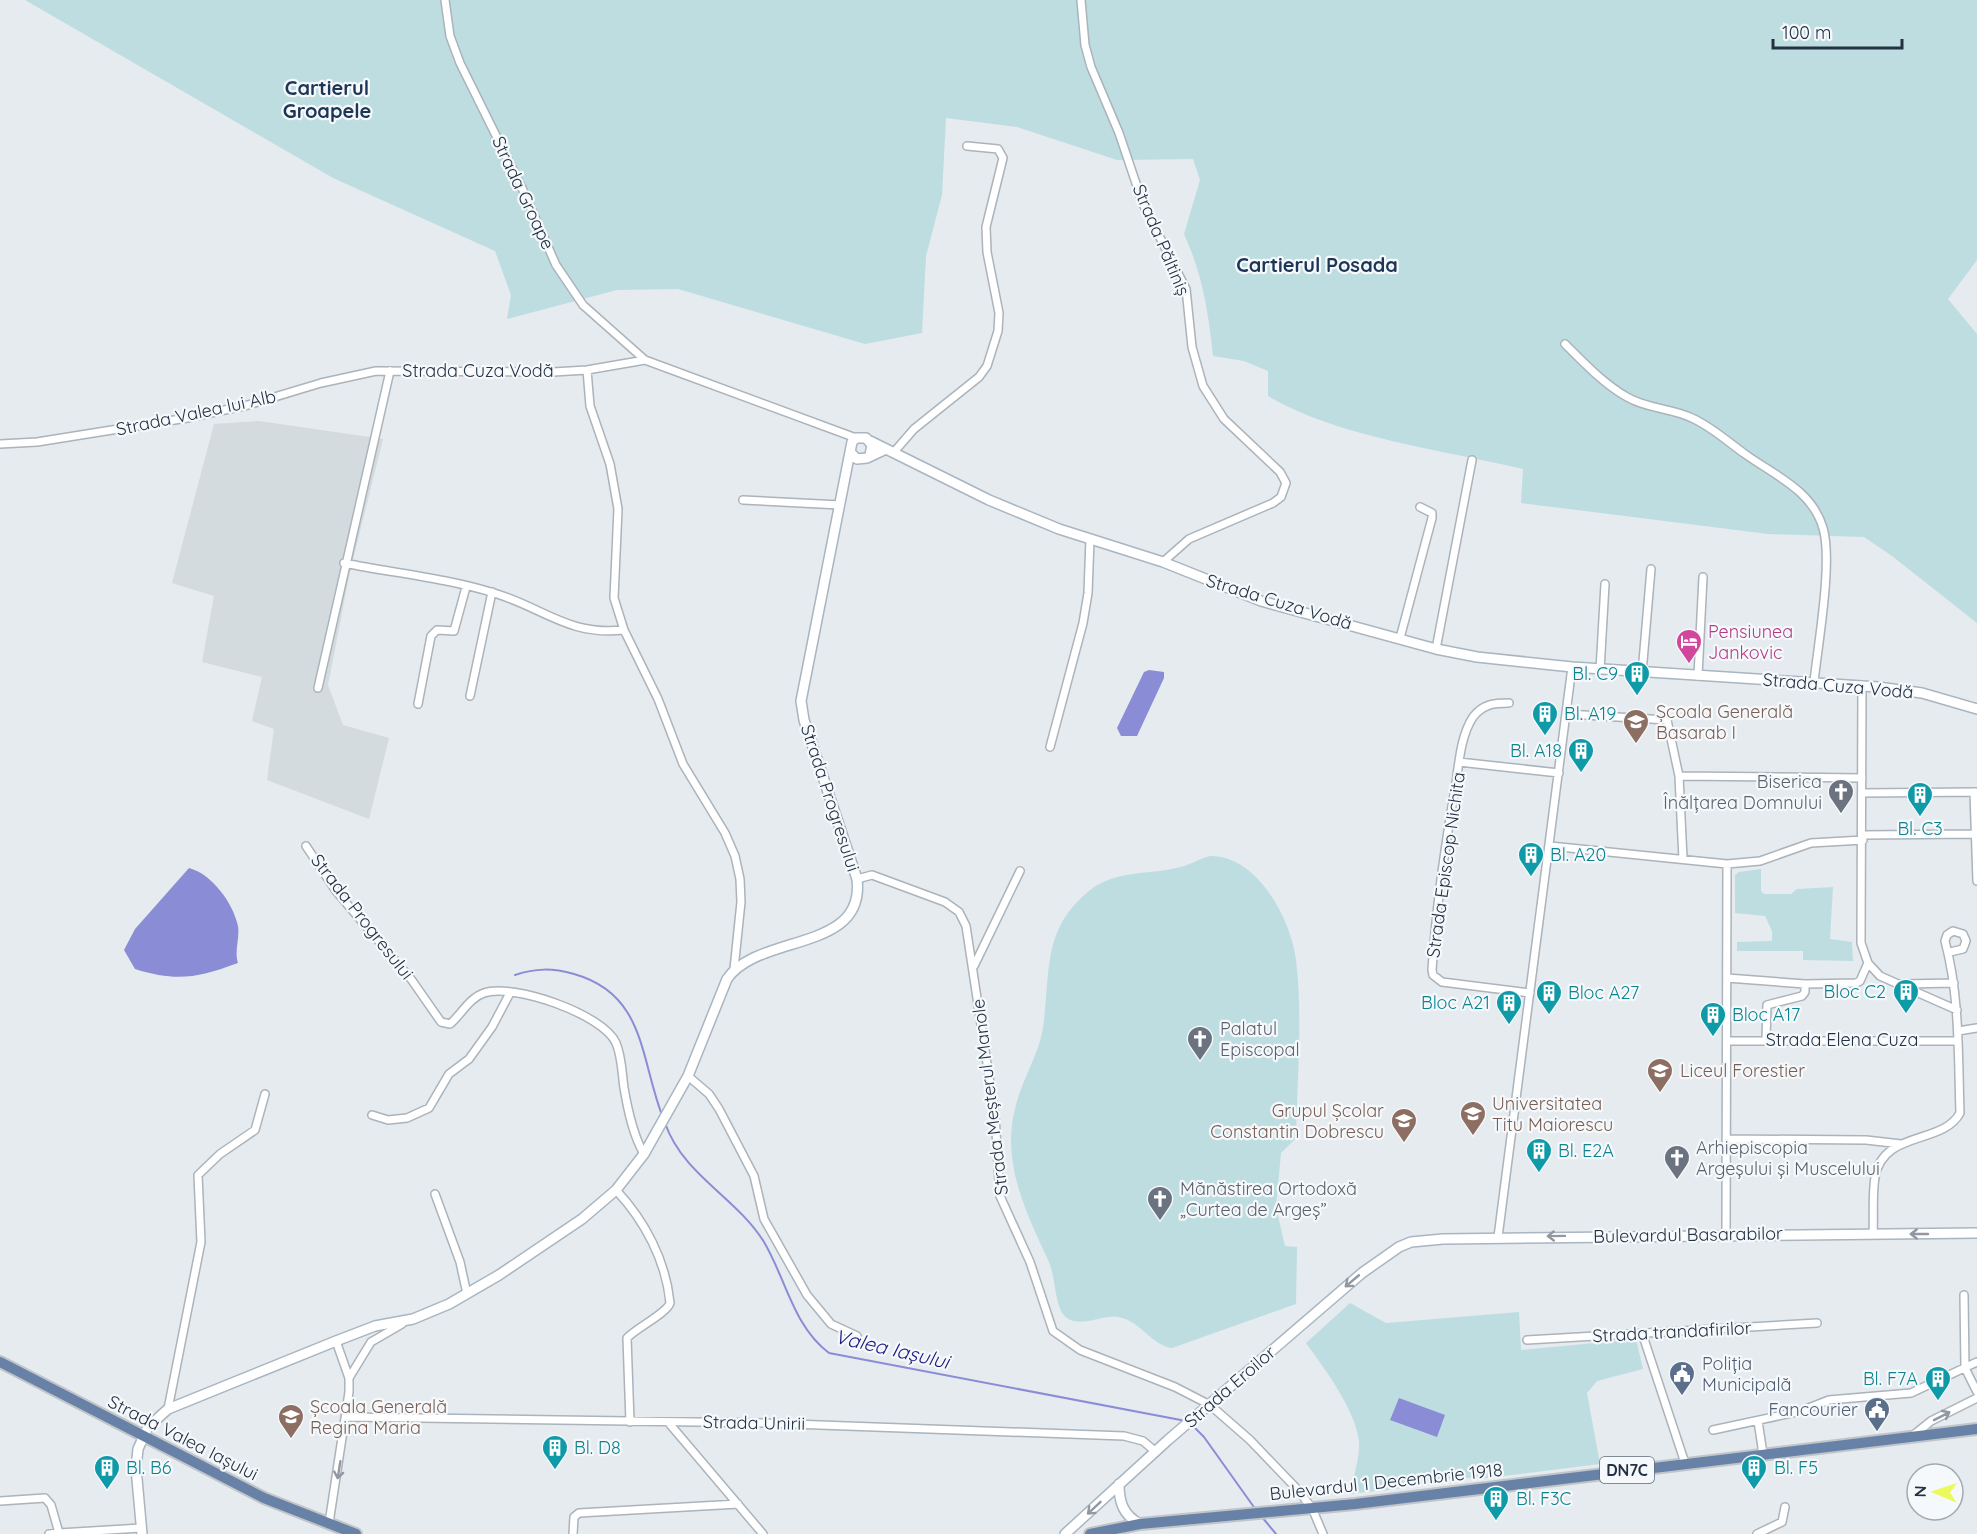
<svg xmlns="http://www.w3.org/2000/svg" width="1977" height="1534" viewBox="0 0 1977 1534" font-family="Quicksand,sans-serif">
  <rect width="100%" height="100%" fill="#e5ebef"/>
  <path fill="#d3dbdf" d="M259 421 383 439 350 572 328 685 343 725 389 738 369 819 267 780 274 729 252 721 262 677 202 662 214 596 172 583 214 424Z"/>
  <path fill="#bedde1" d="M25 0H1977V260L1948 299 1977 334V623L1892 556 1864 537 1768 534 1521 503 1523 469C1444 450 1337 437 1268 396V371L1244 361 1213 356C1208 311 1203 276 1184 234L1200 180 1193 159 1117 160 1017 127 946 118 942 195 926 256 922 333 865 344 678 289 617 290 507 319 511 295 495 251 333 178Z
    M1210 856C1257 855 1291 919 1296 960 1303 1018 1297 1080 1296 1138L1281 1153 1276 1207 1285 1246 1297 1247 1296 1304 1172 1348C1151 1345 1141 1321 1118 1317 1101 1314 1076 1331 1063 1314 1055 1304 1055 1275 1049 1262 1027 1214 1001 1164 1015 1109 1021 1081 1038 1057 1043 1028 1051 974 1041 930 1089 891 1115 870 1146 875 1176 868 1188 866 1199 859 1210 856Z
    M1761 869V891L1764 894H1791L1797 889 1833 887 1830 939 1852 942 1853 961 1803 960V951H1737V942L1772 941V931L1765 916 1735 913V875L1739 872Z
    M1350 1303 1386 1323 1519 1312 1521 1350 1636 1339 1643 1369 1597 1381 1587 1393 1600 1464 1479 1479C1454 1475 1432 1482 1408 1487 1389 1491 1369 1491 1350 1494 1353 1478 1360 1458 1359 1442 1356 1410 1324 1368 1306 1343Z"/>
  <path fill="#8b8cd6" d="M1149 670 1164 672V678L1137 736H1121L1117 728 1144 672Z
    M189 868C212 874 233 903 238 926 240 938 234 951 238 963 197 978 177 982 135 969L124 950 135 929Z
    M1399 1398 1445 1415 1437 1437 1390 1420Z"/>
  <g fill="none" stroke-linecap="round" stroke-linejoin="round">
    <path stroke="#8b8cd6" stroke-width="2" d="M515 975C536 968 552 968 574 974 645 994 640 1057 662 1115
      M665 1123C683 1175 736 1197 764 1242 786 1279 793 1326 829 1353L1186 1421
      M1191 1424 1204 1437 1256 1510
      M1262 1517 1276 1534"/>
    <defs>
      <path id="street" d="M445 0 450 36 460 63 522 188 556 265 583 305 645 360
        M1081 0 1085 45 1091 67 1119 133 1143 204 1186 289 1192 347 1203 386 1224 419 1280 472 1286 483 1281 497 1273 503 1189 539 1163 562
        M1565 344C1584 363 1604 384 1627 397 1647 409 1672 408 1692 418 1712 427 1728 442 1745 454 1774 475 1812 490 1823 528 1833 561 1818 644 1814 682
        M587 370 590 406 610 464 618 509 614 598 624 630 658 699 683 764 725 833 735 856 740 879 741 902 734 969
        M0 444 37 442 187 418 248 405 321 383 376 371 553 372 587 370 645 360 856 438
        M894 452 914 429 979 377 987 366 998 331 999 313 987 252 986 227 1003 158 998 149 967 146
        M743 500 840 505
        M344 563C393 573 446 578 494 593 544 608 568 636 624 630
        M1400 638 1432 518V513L1420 507
        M1436 649 1472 460
        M1600 670 1605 584
        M1642 673 1651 569
        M1698 676 1703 577
        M1862 685 1861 943 1868 963 1880 976 1957 1010
        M318 688 390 371
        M470 696 492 592
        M1509 703C1494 703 1483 704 1473 717 1461 735 1459 762 1456 783 1445 845 1436 908 1432 970L1433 975 1442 982 1530 993
        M418 704 431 636 437 630 454 631 466 587
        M1567 714 1667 720 1679 776 1683 859
        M1050 747 1083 623 1088 593 1090 539
        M1459 762 1559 773
        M1679 776 1862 778
        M1974 792 1977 881
        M1862 793 1977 792
        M1863 835 1975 834
        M306 846 336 891 411 979 441 1022 450 1024C461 1015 469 998 484 993 513 983 603 1014 616 1043 622 1057 622 1074 624 1088 628 1111 633 1135 644 1154
        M1550 846 1727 864 1760 861 1811 843 1863 840
        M857 879 872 875 945 902 959 912 966 926 995 1116 1000 1196 1030 1262 1053 1331 1080 1350 1175 1387 1210 1405 1250 1440 1297 1489 1312 1508 1323 1534
        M974 966 1020 871
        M1727 978 1805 984 1856 983 1860 981 1868 963
        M1903 984 1954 983
        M1958 1031 1977 1028
        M1766 1040 1767 1005 1802 996 1805 992V984
        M1727 1041H1958
        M688 1076 709 1094 719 1109 754 1176 764 1219 807 1295 831 1324 857 1336
        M372 1115 388 1120 407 1118 429 1108 449 1074 469 1059 492 1027 510 993
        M1726 1139 1866 1140 1901 1144
        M616 1190C645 1221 666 1261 670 1303 667 1313 638 1327 627 1338L630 1422
        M435 1194 460 1262 467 1294
        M1726 1234 1727 864
        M1873 1234C1874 1216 1872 1195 1875 1177 1883 1130 1943 1145 1960 1113 1958 1055 1960 997 1945 941L1947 935 1953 931 1963 934 1966 941 1963 949 1950 952
        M1498 1237 1572 667
        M1964 1295 1965 1368 1977 1392
        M1642 1333 1685 1463
        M1527 1340 1817 1323
        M349 1378 371 1342 402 1324
        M168 1409 201 1242 198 1175 220 1154 255 1130 265 1094
        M347 1417 765 1423 1124 1436 1143 1441 1156 1452
        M1758 1421 1763 1454
        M668 1422 763 1534
        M1713 1430 1801 1411 1829 1400 1911 1393 1977 1362
        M1911 1437 1931 1421 1977 1398
        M0 1501 45 1498 51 1505 59 1533 141 1528
        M329 1523 349 1392V1378L336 1341
        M49 1534 59 1533
        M573 1534 574 1517 579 1513 738 1504
        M1757 1534 1782 1522 1785 1507"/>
      <path id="secondary" d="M870 441 989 500 1059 529 1163 562 1261 601 1436 649 1477 657 1572 667 1878 687 1922 693 1977 709
        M870 455 872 445 866 438H856L852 442 850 452 857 459 867 458 884 450
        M1119 1484C1119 1502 1123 1515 1140 1524
        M142 1534 136 1468 138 1449 148 1427 168 1409 336 1341 375 1326 413 1319 449 1304 499 1275 582 1219 616 1190 644 1154 688 1076 727 979C758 933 866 953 857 879L804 720 801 701 850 452
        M1065 1534 1168 1440 1362 1273 1399 1247 1411 1242 1443 1239 1977 1233"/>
      <path id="primary" d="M0 1362 264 1498 356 1534
        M1090 1534 1140 1524 1355 1504 1977 1429"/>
    </defs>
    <use href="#street" stroke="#abb3bb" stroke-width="10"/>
    <use href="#secondary" stroke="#a9b5c1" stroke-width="12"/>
    <use href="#primary" stroke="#c1c5ca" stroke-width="14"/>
    <use href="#street" stroke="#fff" stroke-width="7"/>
    <use href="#secondary" stroke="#fff" stroke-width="9"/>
    <use href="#primary" stroke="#6882a7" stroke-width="10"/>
  </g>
  <defs><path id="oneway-shaft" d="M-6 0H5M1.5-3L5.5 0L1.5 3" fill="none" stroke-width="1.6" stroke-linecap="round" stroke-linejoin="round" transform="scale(1.5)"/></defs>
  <g stroke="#9198a1">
    <use href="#oneway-shaft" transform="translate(1919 1234) rotate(180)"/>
    <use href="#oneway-shaft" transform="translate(1556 1236) rotate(179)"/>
    <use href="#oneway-shaft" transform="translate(1352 1281) rotate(140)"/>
    <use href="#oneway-shaft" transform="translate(1942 1416) rotate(-27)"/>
    <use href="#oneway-shaft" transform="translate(339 1470) rotate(99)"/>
    <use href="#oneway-shaft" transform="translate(1094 1508) rotate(137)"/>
  </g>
  <defs>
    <symbol id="hotel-pin" viewBox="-11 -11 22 30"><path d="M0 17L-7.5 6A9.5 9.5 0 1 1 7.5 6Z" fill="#d1479c" stroke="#f6f9fb"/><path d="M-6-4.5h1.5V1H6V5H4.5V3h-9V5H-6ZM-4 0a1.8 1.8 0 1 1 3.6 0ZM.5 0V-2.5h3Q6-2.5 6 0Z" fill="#fff"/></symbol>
    <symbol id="building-pin" viewBox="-11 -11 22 30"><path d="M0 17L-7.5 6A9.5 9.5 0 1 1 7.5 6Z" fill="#0f9aa8" stroke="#f6f9fb"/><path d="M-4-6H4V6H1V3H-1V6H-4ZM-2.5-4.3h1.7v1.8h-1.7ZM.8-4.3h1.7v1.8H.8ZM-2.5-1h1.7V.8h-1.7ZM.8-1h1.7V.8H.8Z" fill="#fff"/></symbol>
    <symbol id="school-pin" viewBox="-11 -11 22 30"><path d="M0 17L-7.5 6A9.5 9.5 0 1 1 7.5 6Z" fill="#8d6e63" stroke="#f6f9fb"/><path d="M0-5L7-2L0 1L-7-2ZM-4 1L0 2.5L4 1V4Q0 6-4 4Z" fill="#fff"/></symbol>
    <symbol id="church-pin" viewBox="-11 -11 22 30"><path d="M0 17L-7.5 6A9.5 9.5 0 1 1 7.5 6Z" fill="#6b7280" stroke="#f6f9fb"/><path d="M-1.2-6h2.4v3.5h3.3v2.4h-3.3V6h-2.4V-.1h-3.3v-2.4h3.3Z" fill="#fff"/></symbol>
    <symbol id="university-pin" viewBox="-11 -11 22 30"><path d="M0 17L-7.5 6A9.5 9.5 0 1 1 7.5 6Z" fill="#8d6e63" stroke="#f6f9fb"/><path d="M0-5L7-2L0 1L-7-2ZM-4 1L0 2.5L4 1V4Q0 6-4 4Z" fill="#fff"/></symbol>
    <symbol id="civic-pin" viewBox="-11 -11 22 30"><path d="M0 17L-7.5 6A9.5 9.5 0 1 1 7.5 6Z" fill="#5c6f8a" stroke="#f6f9fb"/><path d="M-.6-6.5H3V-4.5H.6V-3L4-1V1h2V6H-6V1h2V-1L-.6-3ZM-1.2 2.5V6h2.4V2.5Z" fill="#fff"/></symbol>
  </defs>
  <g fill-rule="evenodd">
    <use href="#hotel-pin" x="1674" y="627" width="30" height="40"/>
    <use href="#building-pin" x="1622" y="659" width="30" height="40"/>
    <use href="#building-pin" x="1530" y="699" width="30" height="40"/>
    <use href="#school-pin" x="1621" y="707" width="30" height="40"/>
    <use href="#building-pin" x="1566" y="736" width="30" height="40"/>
    <use href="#church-pin" x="1826" y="777" width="30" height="40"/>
    <use href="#building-pin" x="1905" y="780" width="30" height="40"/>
    <use href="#building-pin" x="1516" y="840" width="30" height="40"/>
    <use href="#building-pin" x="1891" y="977" width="30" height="40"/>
    <use href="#building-pin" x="1534" y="978" width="30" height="40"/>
    <use href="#building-pin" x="1494" y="988" width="30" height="40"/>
    <use href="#building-pin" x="1698" y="1000" width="30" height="40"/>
    <use href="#church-pin" x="1185" y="1024" width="30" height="40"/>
    <use href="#university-pin" x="1645" y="1056" width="30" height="40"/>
    <use href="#university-pin" x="1458" y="1099" width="30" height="40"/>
    <use href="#university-pin" x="1389" y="1106" width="30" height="40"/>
    <use href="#building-pin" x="1524" y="1136" width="30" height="40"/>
    <use href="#church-pin" x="1662" y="1143" width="30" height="40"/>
    <use href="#church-pin" x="1145" y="1184" width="30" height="40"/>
    <use href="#civic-pin" x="1667" y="1359" width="30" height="40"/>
    <use href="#building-pin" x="1923" y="1364" width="30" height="40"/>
    <use href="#civic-pin" x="1862" y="1395" width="30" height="40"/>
    <use href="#school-pin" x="276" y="1402" width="30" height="40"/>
    <use href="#building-pin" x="540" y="1433" width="30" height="40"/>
    <use href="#building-pin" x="92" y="1453" width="30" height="40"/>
    <use href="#building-pin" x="1739" y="1453" width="30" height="40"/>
    <use href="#building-pin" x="1481" y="1484" width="30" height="40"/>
  </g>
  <g text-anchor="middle" stroke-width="4.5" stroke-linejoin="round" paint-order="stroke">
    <rect fill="#f6f9fb" stroke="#626d7a" stroke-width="1.5" x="1600" y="1457" width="54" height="26" rx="4.5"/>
    <g font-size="16" font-weight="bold" fill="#233143">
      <text x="1627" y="1476">DN7C</text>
    </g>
    <g font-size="18" fill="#233143" stroke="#f6f9fb">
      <text transform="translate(523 193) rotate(65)" y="6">Strada Groape</text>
      <text transform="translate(1161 240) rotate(67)" y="6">Strada Păltiniș</text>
      <text x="478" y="377">Strada Cuza Vodă</text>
      <text transform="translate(196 413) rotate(-12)" y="6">Strada Valea lui Alb</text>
      <text transform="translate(1279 602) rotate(17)" y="6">Strada Cuza Vodă</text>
      <text transform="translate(1838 686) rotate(5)" y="6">Strada Cuza Vodă</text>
      <text transform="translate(830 798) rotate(72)" y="6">Strada Progresului</text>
      <text transform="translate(1446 865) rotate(-82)" y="6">Strada Episcop Nichita</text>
      <text transform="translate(362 917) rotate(52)" y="6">Strada Progresului</text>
      <text x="1842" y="1046">Strada Elena Cuza</text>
      <text transform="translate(990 1097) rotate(-97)" y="6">Strada Meșterul Manole</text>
      <text transform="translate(1688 1235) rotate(-1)" y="6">Bulevardul Basarabilor</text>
      <text transform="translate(1672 1332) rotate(-3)" y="6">Strada trandafirilor</text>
      <text transform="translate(1230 1387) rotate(-41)" y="6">Strada Eroilor</text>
      <text transform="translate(754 1423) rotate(1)" y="6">Strada Unirii</text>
      <text transform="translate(183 1438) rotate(27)" y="6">Strada Valea Iașului</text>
      <text transform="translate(1386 1482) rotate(-6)" y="6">Bulevardul 1 Decembrie 1918</text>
    </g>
    <g font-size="18" fill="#b23c85" stroke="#f6f9fb" text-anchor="start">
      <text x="1708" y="638">Pensiunea<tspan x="1708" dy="21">Jankovic</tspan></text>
    </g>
    <g font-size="18" fill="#0d838f" stroke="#f6f9fb" text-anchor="start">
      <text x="1618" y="680" text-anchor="end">Bl. C9</text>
      <text x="1564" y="720">Bl. A19</text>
      <text x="1562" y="757" text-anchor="end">Bl. A18</text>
      <text x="1920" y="835" text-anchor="middle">Bl. C3</text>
      <text x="1550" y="861">Bl. A20</text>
      <text x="1886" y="998" text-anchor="end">Bloc C2</text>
      <text x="1568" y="999">Bloc A27</text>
      <text x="1490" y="1009" text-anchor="end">Bloc A21</text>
      <text x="1732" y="1021">Bloc A17</text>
      <text x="1558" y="1157">Bl. E2A</text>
      <text x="1918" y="1385" text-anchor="end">Bl. F7A</text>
      <text x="574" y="1454">Bl. D8</text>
      <text x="126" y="1474">Bl. B6</text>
      <text x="1774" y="1474">Bl. F5</text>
      <text x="1516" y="1505">Bl. F3C</text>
    </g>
    <g font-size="18" fill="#785e54" stroke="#f6f9fb" text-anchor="start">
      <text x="1656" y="718">Școala Generală<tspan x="1656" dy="21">Basarab I</tspan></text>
      <text x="1680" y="1077">Liceul Forestier</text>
      <text x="1492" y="1110">Universitatea<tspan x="1492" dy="21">Titu Maiorescu</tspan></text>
      <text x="1384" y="1117" text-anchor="end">Grupul Școlar<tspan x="1384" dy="21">Constantin Dobrescu</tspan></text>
      <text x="310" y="1413">Școala Generală<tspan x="310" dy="21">Regina Maria</tspan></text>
    </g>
    <g font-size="18" fill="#5b616d" stroke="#f6f9fb" text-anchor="start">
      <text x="1822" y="788" text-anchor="end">Biserica<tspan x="1822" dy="21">Înălțarea Domnului</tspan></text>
      <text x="1220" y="1035">Palatul<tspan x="1220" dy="21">Episcopal</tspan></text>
      <text x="1696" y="1154">Arhiepiscopia<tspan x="1696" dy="21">Argeșului și Muscelului</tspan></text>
      <text x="1180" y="1195">Mănăstirea Ortodoxă<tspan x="1180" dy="21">„Curtea de Argeș”</tspan></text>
    </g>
    <g font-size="18" fill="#4e5e75" stroke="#f6f9fb" text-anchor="start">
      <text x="1702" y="1370">Poliția<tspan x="1702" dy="21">Municipală</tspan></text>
      <text x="1858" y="1416" text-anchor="end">Fancourier</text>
    </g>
    <g font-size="20" font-weight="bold" fill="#1d3556" stroke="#f6f9fb">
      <text x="327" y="95">Cartierul<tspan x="327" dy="23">Groapele</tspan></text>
      <text x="1317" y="272">Cartierul Posada</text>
    </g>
    <g font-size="20" font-style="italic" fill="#191983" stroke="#f6f9fb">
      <text transform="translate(892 1349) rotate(13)" y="7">Valea Iașului</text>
    </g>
  </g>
  <g transform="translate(1935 1492) rotate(272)"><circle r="28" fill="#f6f9fb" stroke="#a2a9b1" stroke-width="1.5"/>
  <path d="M0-4.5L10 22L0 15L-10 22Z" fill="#ecf95a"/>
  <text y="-9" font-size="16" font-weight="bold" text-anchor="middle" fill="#233143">N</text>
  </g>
  <path d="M1773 39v9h129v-9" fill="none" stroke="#233143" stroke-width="3"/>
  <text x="1782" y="39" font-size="18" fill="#233143" stroke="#f6f9fb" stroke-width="4.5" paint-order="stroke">100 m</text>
</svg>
